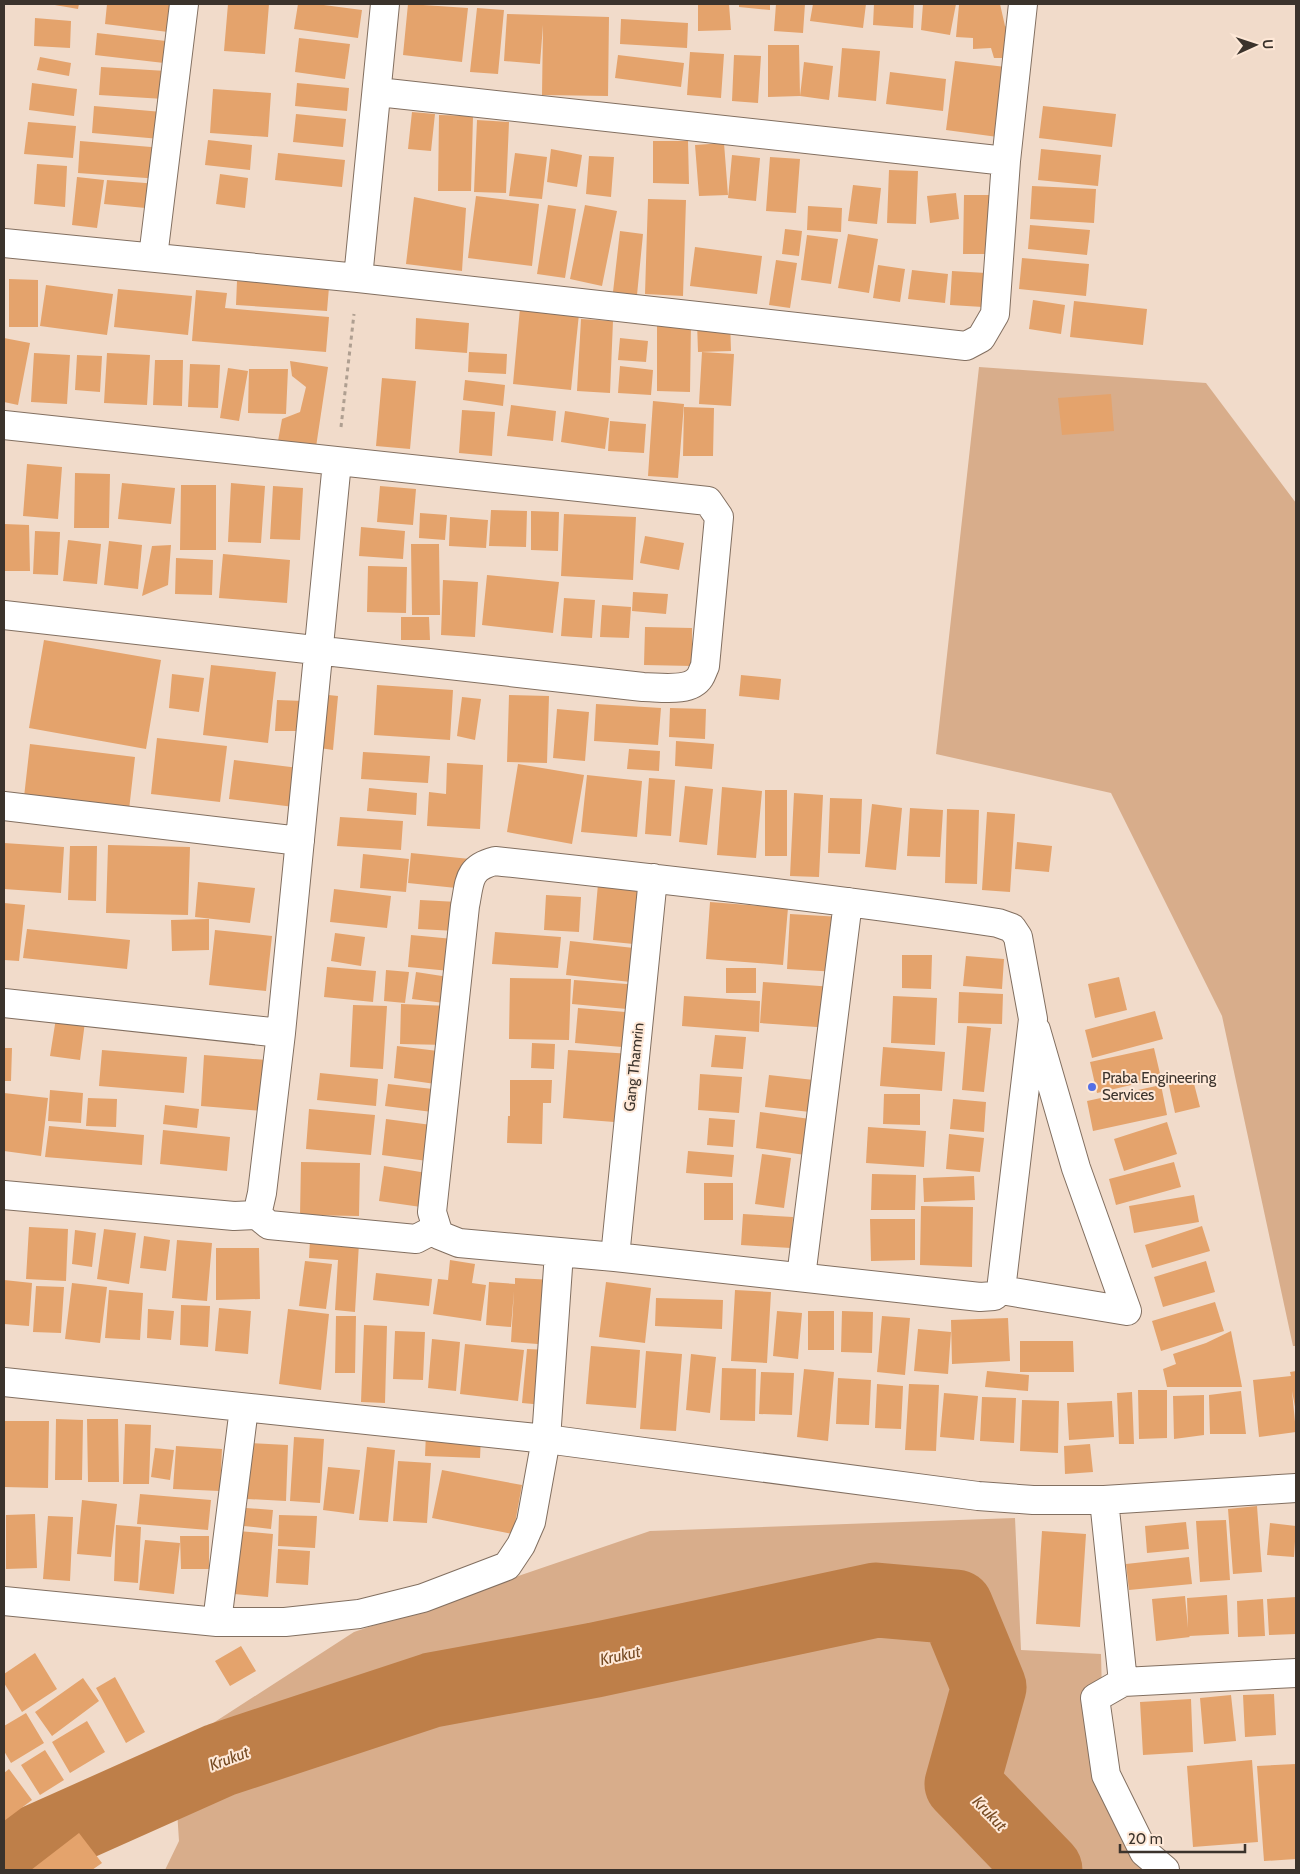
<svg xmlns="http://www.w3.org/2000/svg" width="1300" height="1874" viewBox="0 0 1300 1874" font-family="Cabin,sans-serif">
  <rect width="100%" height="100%" fill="#f1dbca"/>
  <path fill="#d8ad8b" d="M979 367 1206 383 1296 503V1346H1293L1222 1016 1111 793 936 754Z
    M1015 1518 1021 1650 1101 1654 1104 1772 1154 1870H165L179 1841 173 1749 354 1632 650 1531Z"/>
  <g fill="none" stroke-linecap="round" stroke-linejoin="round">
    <path stroke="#be7f49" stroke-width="75" d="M4 1847 32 1844 220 1760 432 1690 595 1660 876 1600 956 1607 989 1687 962 1784 1045 1870"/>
  </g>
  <path fill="#e4a36c" d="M49 4H79L78 9Z
    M107 4H171L168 32 105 24Z
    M228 4H269L265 54 224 51Z
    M298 4H316L362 10 358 38 294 29Z
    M408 4 468 8 462 62 403 55Z
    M698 4H729L731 30 698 31Z
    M739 4H770V10L739 7Z
    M776 4H805L803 33 774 31Z
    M813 4H866L863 28 810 21Z
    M874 4H914L913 28 873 25Z
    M923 4H956L950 35 921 30Z
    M964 4H1000L1005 26 1016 33V58H994L991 48 973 49V38L956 37 959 5Z
    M477 8 504 10 498 74 470 72Z
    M507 14 609 17 608 96 542 95 543 25 540 64 504 61Z
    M35 18 71 21 70 48 34 46Z
    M621 19 688 23 687 48 620 44Z
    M97 33 166 41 164 63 95 55Z
    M299 38 350 44 345 79 295 72Z
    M768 45H799L800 96 768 97Z
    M842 48 880 51 876 101 838 97Z
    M690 52 724 54 721 98 687 95Z
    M618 55 684 63 681 87 615 78Z
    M734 55 761 56 758 103 732 101Z
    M40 57 71 63 69 76 37 70Z
    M955 61 1014 68 1005 138 946 130Z
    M804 62 833 66 829 100 800 96Z
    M101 67 166 71 164 99 99 95Z
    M890 72 946 79 943 111 886 104Z
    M32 83 77 89 74 116 29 110Z
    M297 83 349 88 347 111 295 106Z
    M213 89 271 93 268 137 210 133Z
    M94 106 162 112 160 139 92 133Z
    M1043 106 1116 114 1112 147 1039 138Z
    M412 112 435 114 431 151 408 149Z
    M296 114 346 119 343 147 293 142Z
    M439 115 473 116 471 191H438Z
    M477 120 509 122 506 193 474 192Z
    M28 122 76 126 73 158 24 154Z
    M208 140 252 145 250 170 205 165Z
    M80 141 163 148 160 179 78 173Z
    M653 141H688L689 184 653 183Z
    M724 143 728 195 699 196 695 145Z
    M551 149 582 155 577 187 547 182Z
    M1041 149 1101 155 1098 186 1038 180Z
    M278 153 345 160 342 187 275 180Z
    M515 153 547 157 542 199 509 196Z
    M732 155 760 158 756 201 728 198Z
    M589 156 614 157 611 197 586 194Z
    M770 157 800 159 796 213 766 211Z
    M37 164 67 166 65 207 34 204Z
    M889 170 918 171 916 224 887 223Z
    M220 174 248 178 245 208 216 204Z
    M77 177 104 180 97 228 72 225Z
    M107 180 158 184 156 209 104 204Z
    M853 185 881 188 877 224 848 221Z
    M1032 186 1096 189 1094 223 1030 219Z
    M956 193 959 219 930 223 927 196Z
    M964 195H991L990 254H963Z
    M476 196 539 204 532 266 468 258Z
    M414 197 466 208 462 271 406 264Z
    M648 199 686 200 683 296 645 294Z
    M548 205 576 209 565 278 537 274Z
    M585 205 617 211 602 286 570 279Z
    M808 206 842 208 841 232 807 230Z
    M1030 225 1090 230 1087 255 1028 249Z
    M785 229 802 231 799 256 782 254Z
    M620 231 643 234 637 295 613 292Z
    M848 234 878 239 869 293 838 288Z
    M807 235 838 239 831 284 801 280Z
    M695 247 762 256 757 294 690 286Z
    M1022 258 1089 264 1086 296 1019 289Z
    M776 260 797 263 790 308 769 305Z
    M878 265 905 269 900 302 873 298Z
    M912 270 948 274 945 303 908 299Z
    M952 271 986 273 983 307 950 305Z
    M9 279 38 280V327H9Z
    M237 281 329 287 327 311 236 305Z
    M46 285 113 294 107 335 40 326Z
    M118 289 192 296 188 335 114 327Z
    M196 290 227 293 225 308 329 317 326 352 192 341Z
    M1033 300 1065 305 1061 334 1029 329Z
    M1074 301 1147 309 1143 345 1070 337Z
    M520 308 579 314 571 390 513 384Z
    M416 318 469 323 467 353 415 349Z
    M581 319 613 321 610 393 577 391Z
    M730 320 731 351 698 352 697 322Z
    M691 323 690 392 657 391V324Z
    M4 338 30 343 18 405 4 402Z
    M620 338 648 341 646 362 618 360Z
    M469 352 507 354 506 374 468 372Z
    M702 352 734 354 731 406 699 404Z
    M34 353 70 355 67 404 31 402Z
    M107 353 150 355 147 405 104 403Z
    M77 355 102 356 100 392 75 390Z
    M155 360H183L182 406 153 405Z
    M290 361 328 367 316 447 278 441 282 419 300 412 306 387 292 376Z
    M190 364 220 365 218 408 188 407Z
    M620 366 653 370 651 395 618 393Z
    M228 368 248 371 239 421 220 418Z
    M249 369H288L286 414 248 413Z
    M382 378 416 381 410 449 376 446Z
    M465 380 505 385 503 406 463 400Z
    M1111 394 1114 431 1062 435 1058 398Z
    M653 401 684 404 678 478 648 476Z
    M511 405 556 411 553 441 507 436Z
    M684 407 714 408 713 456H683Z
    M462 410 495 412 492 456 459 453Z
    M565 411 609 418 605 449 561 442Z
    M610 421 646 424 644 453 608 451Z
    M27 464 62 467 58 519 23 516Z
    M75 473 110 474 109 528H74Z
    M122 483 175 488 171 524 118 519Z
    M231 483 265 486 261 543 228 542Z
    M181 485H216V550H180Z
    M273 486 303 488 300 540 270 539Z
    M380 486 416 489 413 525 377 522Z
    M491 510 527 511 526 547 489 546Z
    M531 511 559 512 558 551 531 550Z
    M420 513 447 515 445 540 419 538Z
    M564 514 636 517 633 580 561 576Z
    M450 517 488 520 486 548 449 546Z
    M4 524 29 525 30 571H4Z
    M361 527 405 531 403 559 359 556Z
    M35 531 60 532 58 575 33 574Z
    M645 536 684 543 679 570 640 563Z
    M68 540 101 544 97 584 63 581Z
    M109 541 142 545 138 589 104 585Z
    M411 544H439L440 615H412Z
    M171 545 168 585 142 596 152 546Z
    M223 554 290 560 287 603 219 598Z
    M176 558 213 560 212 595 175 594Z
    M368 566 407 567 406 613 367 612Z
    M487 575 559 582 553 633 482 625Z
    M443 580 478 582 475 637 441 635Z
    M633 592 668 594 666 614 632 611Z
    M564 598 595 600 592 638 561 636Z
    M602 605 631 607 629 638 600 637Z
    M401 617H429L430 640H401Z
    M645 627 692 628V666L644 665Z
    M44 640 161 660 146 749 29 728Z
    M211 665 276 672 268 743 203 735Z
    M172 674 204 678 199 712 169 708Z
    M741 675 781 679 779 700 739 696Z
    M377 685 453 690 450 740 374 735Z
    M319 694 338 696 333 750 313 747Z
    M509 695 549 696 547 763 507 762Z
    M462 697 481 699 475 740 457 736Z
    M277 700 304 701 303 731H275Z
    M596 704 661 708 658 745 594 741Z
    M670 708 706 709 705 739 669 737Z
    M557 709 589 712 585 761 553 758Z
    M157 738 227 746 220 802 151 794Z
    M676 741 714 744 712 769 675 766Z
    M30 744 135 757 129 810 24 797Z
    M629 749 660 751 659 771 627 769Z
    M363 752 430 756 428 783 361 779Z
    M234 760 299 768 294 807 229 799Z
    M447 763 483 765 480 829 427 826 429 792 446 794Z
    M518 764 584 775 572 844 507 832Z
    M587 775 642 781 637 837 581 832Z
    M649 778 675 780 671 836 645 834Z
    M685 786 713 789 707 845 679 842Z
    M722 787 762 791 756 858 717 855Z
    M369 788 417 793 416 815 367 811Z
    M765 790H787V856H765Z
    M794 793 823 795 819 877 790 876Z
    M830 798 862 799 860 854 828 853Z
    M872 804 902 808 896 870 865 867Z
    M910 808 943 810 940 857 907 856Z
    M947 809 979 810 977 884 945 883Z
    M987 812 1015 814 1010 892 982 890Z
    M340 817 403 821 401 850 337 846Z
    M1017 842 1052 846 1049 872 1015 869Z
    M4 843 64 847 61 893 4 889Z
    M108 845 190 847 188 915 106 913Z
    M70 846H97L96 901 68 900Z
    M411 853 470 859 466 889 408 883Z
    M363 854 409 859 406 892 360 888Z
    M198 882 255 888 250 923 195 917Z
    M598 884 650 888 644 945 593 940Z
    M334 889 391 896 387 928 330 922Z
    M546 895 581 897 579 932 544 930Z
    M420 900 458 902 456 931 418 929Z
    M710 902 788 908 783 965 706 959Z
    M4 903 25 905 19 961 4 960Z
    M790 914 841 917 838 972 787 969Z
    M209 919V950L172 951 171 920Z
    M27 929 130 940 127 969 23 958Z
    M215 930 272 936 266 991 209 985Z
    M495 932 561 937 558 968 492 964Z
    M335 933 365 937 361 966 331 961Z
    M411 935 453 939 450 971 408 967Z
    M570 941 643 949 640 983 566 975Z
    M902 955H932L931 989 902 988Z
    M966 956 1004 959 1002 989 963 986Z
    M327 967 376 971 373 1002 324 997Z
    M726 968H756V993H726Z
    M386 970 409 972 405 1003 384 1001Z
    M416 972 455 978 452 1004 412 999Z
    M1119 977 1127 1010 1095 1018 1088 984Z
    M510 978 571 979 569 1040 509 1039Z
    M574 980 640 985 638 1010 572 1004Z
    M763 982 834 987 831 1028 760 1023Z
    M959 992 1003 994 1002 1024 958 1023Z
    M684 996 760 1001 759 1032 682 1026Z
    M893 996 937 998 935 1045 891 1043Z
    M401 1004 449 1006 448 1045 400 1044Z
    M353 1005 387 1006 383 1069 350 1067Z
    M578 1008 637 1013 634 1048 575 1043Z
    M1155 1011 1163 1039 1092 1058 1085 1030Z
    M56 1018 85 1022 80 1060 50 1056Z
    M967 1026 991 1028 984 1092 962 1090Z
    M715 1035 746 1037 743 1069 711 1067Z
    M532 1043 555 1044 554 1069 531 1068Z
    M397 1046 446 1052 442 1085 394 1078Z
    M883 1047 945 1052 942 1091 880 1086Z
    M4 1048H12L11 1081H4Z
    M1154 1048 1161 1078 1097 1093 1090 1062Z
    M102 1050 187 1057 184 1093 99 1086Z
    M568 1050 632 1054 627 1123 563 1118Z
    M204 1055 267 1060 263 1111 201 1106Z
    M320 1073 378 1079 376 1106 317 1100Z
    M700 1074 742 1077 739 1113 698 1110Z
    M769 1075 823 1081 819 1113 765 1107Z
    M1192 1076 1200 1107 1175 1113 1168 1081Z
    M510 1080H552L551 1103H543L542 1144 507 1143 508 1116H510Z
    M388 1084 442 1090 440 1113 385 1106Z
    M1161 1085 1167 1115 1093 1131 1087 1101Z
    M50 1090 83 1093 81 1123 48 1121Z
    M4 1093 48 1098 41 1156 4 1151Z
    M884 1094H920V1125L883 1124Z
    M88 1098 117 1099 116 1127 86 1126Z
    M953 1099 986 1102 984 1132 950 1129Z
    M165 1105 199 1109 197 1128 163 1124Z
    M309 1109 375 1115 371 1155 306 1149Z
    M760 1112 817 1120 812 1156 756 1148Z
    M709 1118 735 1120 733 1147 707 1145Z
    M386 1119 439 1126 435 1162 382 1155Z
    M1167 1122 1177 1154 1124 1171 1114 1139Z
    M49 1126 144 1135 142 1165 45 1157Z
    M868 1127 926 1131 924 1167 866 1163Z
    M163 1130 230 1137 227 1171 160 1164Z
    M949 1134 984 1138 980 1172 946 1169Z
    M688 1151 734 1155 732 1177 686 1173Z
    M762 1154 791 1158 784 1208 755 1204Z
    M301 1162 360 1163 359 1216 300 1215Z
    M1174 1162 1181 1187 1116 1205 1109 1179Z
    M384 1166 433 1174 428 1208 379 1201Z
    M872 1174 916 1175 915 1210H871Z
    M974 1176 975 1200 924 1202 923 1178Z
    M704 1183H733V1220H704Z
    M1194 1195 1199 1222 1134 1233 1129 1206Z
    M921 1206 973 1207 972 1267 920 1265Z
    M743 1214 793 1217 791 1248 741 1245Z
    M870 1219H915V1260L871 1261Z
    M1202 1226 1210 1251 1152 1268 1145 1245Z
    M29 1227 68 1229 66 1281 26 1279Z
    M104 1229 136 1233 129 1284 97 1279Z
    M75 1230 96 1233 92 1267 72 1264Z
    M144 1236 170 1240 166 1271 140 1268Z
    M177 1240 212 1243 207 1301 172 1298Z
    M310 1240 359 1243 355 1312 335 1310 338 1260 309 1258Z
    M216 1248H259L260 1299 216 1300Z
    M450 1260 475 1264 472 1283 486 1285 481 1321 433 1314 438 1279 448 1280Z
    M305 1261 332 1264 326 1309 299 1306Z
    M1206 1261 1215 1292 1163 1307 1154 1277Z
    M376 1273 432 1279 429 1306 373 1300Z
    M515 1278 554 1280 551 1345 511 1342 514 1291 511 1327 486 1325 489 1282 515 1284Z
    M4 1280 32 1283 29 1326 4 1324Z
    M606 1282 651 1288 645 1343 599 1337Z
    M72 1283 107 1287 100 1343 65 1339Z
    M36 1286 64 1287 61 1333 33 1332Z
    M109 1290 143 1293 140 1340 105 1338Z
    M735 1290 771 1292 767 1363 731 1361Z
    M656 1298 723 1300 722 1329 655 1326Z
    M1215 1302 1224 1331 1161 1351 1152 1321Z
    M181 1305 210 1306 208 1347 180 1345Z
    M219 1308 251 1311 248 1354 215 1351Z
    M148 1309 174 1311 171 1340 147 1338Z
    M288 1309 329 1314 321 1390 279 1384Z
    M777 1311 802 1313 798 1359 773 1356Z
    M808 1311H834V1350H808Z
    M842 1311 873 1312 872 1353 841 1352Z
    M336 1316H356L355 1373H335Z
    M882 1316 910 1318 905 1375 877 1372Z
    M1008 1318 1010 1361 952 1364 951 1320Z
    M364 1325 387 1326 385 1403 361 1402Z
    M918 1329 951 1332 948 1374 914 1371Z
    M395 1331 425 1332 423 1380 393 1379Z
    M1231 1331 1242 1387H1167L1163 1369 1176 1364 1173 1354 1206 1343Z
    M432 1339 460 1342 456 1391 428 1388Z
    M1020 1341H1073L1074 1372H1020Z
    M465 1344 524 1350 518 1401 460 1394Z
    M591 1346 640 1350 636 1408 586 1404Z
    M527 1349 550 1350 544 1405 522 1403Z
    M646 1351 682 1354 676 1431 640 1429Z
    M691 1354 716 1357 710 1413 686 1410Z
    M722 1368 756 1369 755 1421 720 1420Z
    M804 1369 834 1372 828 1441 797 1437Z
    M987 1371 1029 1375 1028 1391 985 1387Z
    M1296 1371V1412L1292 1391 1296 1432 1259 1437 1253 1380 1291 1376 1290 1372Z
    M761 1372 794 1373 792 1415 759 1414Z
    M838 1378 871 1380 869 1425 836 1424Z
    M877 1384 903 1386 901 1429 875 1428Z
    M909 1384 939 1385 936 1451 905 1450Z
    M1138 1390H1167V1438L1139 1439Z
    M1241 1391 1246 1434H1210L1209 1395Z
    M1132 1392 1134 1444H1119L1117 1393Z
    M944 1393 978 1396 974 1440 940 1437Z
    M1204 1395V1435L1174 1439 1173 1396Z
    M982 1397 1016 1398 1014 1443 980 1441Z
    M1022 1400 1059 1401 1058 1453 1020 1451Z
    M1112 1401 1114 1437 1069 1440 1067 1403Z
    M56 1419 83 1420 82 1480H55Z
    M87 1419H118L119 1482H88Z
    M4 1421H49L48 1488 4 1487Z
    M125 1424 151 1425 149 1484H123Z
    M426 1433 481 1436 480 1458 425 1456Z
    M294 1437 324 1439 320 1503 290 1501Z
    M250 1443 288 1445 286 1501 247 1499Z
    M1090 1444 1093 1472 1065 1474 1064 1446Z
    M176 1446 222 1449 220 1491 173 1489Z
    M367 1447 395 1450 388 1522 359 1520Z
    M155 1448 174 1450 170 1480 151 1477Z
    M398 1461 431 1463 427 1523 393 1521Z
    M328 1467 360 1470 354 1514 323 1510Z
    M442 1470 522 1485 513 1534 432 1518Z
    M140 1494 211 1500 208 1530 137 1524Z
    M82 1500 117 1504 111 1557 77 1554Z
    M1257 1506 1262 1572 1233 1574 1228 1509Z
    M246 1508 273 1510 271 1529 244 1526Z
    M35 1514 37 1568 6 1569V1515Z
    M279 1515 317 1516 315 1548 278 1546Z
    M48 1516 73 1517 70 1581 43 1579Z
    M1226 1520 1230 1580 1200 1582 1196 1521Z
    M1186 1522 1189 1549 1147 1553 1145 1526Z
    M1270 1523 1296 1526 1294 1557 1267 1555Z
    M116 1525 141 1527 138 1583 114 1581Z
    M238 1531 273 1534 268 1597 234 1594Z
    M1042 1531 1086 1534 1080 1627 1036 1624Z
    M180 1536H209V1569H181Z
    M145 1540 180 1543 174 1594 139 1590Z
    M278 1549 310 1551 308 1585 276 1583Z
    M1189 1557 1192 1584 1129 1590 1126 1564Z
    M1227 1595 1229 1634 1189 1636 1190 1637 1156 1641 1152 1599 1185 1596 1188 1628 1187 1598Z
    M1296 1597V1634L1269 1635 1267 1599Z
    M1263 1599 1265 1636 1238 1637 1237 1601Z
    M241 1646 256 1671 230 1686 215 1661Z
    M35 1653 57 1689 22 1712 4 1683V1674Z
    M115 1677 145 1732 126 1743 96 1688Z
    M83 1678 99 1701 52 1736 35 1712Z
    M1274 1694 1276 1735 1245 1737 1243 1695Z
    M1231 1695 1236 1741 1204 1744 1200 1698Z
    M1191 1699 1193 1752 1143 1755 1140 1702Z
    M26 1713 44 1743 11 1763 4 1751V1726Z
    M87 1721 105 1752 70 1773 52 1742Z
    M45 1750 64 1780 40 1795 21 1765Z
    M1252 1760 1258 1842 1193 1847 1187 1766Z
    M1296 1764V1859L1264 1861 1257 1766Z
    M9 1769 32 1800 4 1821V1773Z
    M79 1833 102 1863 92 1870H31Z"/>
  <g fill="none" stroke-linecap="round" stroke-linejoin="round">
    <defs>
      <path id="minor" d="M378 92 1006 161
        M4 243 358 278 966 346 981 338 995 314 1006 161 1023 4
        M153 257 184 4
        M358 278 385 4
        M4 425 708 501 719 517 705 666C703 670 702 674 700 677 690 693 659 687 643 687L4 615
        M4 806 300 841
        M495 861C662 879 831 898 998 923L1012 928 1018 937 1033 1019 1001 1290 994 1296 980 1297 615 1257 459 1243 439 1235 432 1212 465 906C470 882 467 868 495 861Z
        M4 1003 281 1033
        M4 1195 234 1216 257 1215 262 1193 281 1033 337 462
        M257 1215 269 1225 416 1239 437 1228
        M615 1257 653 878
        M801 1277 848 902
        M1001 1290 1127 1311 1076 1168 1036 1030
        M4 1382 546 1439 978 1496 1033 1500H1104L1296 1488
        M1104 1500 1123 1682
        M4 1601 217 1622H285L359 1614 423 1598 507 1566 521 1545 531 1522 546 1439 559 1253
        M217 1622 244 1408
        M1165 1870 1144 1852 1106 1775 1095 1698 1123 1682 1296 1673"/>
    </defs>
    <use href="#minor" stroke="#826f60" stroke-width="30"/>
    <path stroke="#af9f91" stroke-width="3" stroke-dasharray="4 4" stroke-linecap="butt" d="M341 427 354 314"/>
    <use href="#minor" stroke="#fff" stroke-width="28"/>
  </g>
  <circle fill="#546fe5" stroke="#fee8d7" stroke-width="2" cx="1092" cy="1087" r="5"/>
  <g text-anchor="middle" stroke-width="4" stroke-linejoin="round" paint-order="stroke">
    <g font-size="15" fill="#3b332c" stroke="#fee8d7">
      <text transform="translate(634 1067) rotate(-84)" y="5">Gang Thamrin</text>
    </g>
    <g font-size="15" fill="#3b332c" stroke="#fee8d7" text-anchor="start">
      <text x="1102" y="1083">Praba Engineering<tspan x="1102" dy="17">Services</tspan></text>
    </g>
    <g font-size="16" font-style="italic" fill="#754921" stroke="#fee8d7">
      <text transform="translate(620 1655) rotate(-12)" y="6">Krukut</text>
      <text transform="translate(229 1758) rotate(-20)" y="6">Krukut</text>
      <text transform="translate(990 1813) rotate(46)" y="6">Krukut</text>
    </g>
  </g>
  <rect width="1300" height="1874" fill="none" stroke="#3b332c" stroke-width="10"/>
  <g transform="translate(1255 45) rotate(87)" stroke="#fee8d7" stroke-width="4" paint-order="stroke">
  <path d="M0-4L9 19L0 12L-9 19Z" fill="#3b332c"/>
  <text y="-8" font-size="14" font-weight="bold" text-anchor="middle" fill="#3b332c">U</text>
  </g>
  <path d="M1120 1844v8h125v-8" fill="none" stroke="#3b332c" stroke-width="2.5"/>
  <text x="1128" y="1844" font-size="15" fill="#3b332c" stroke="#fee8d7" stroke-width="4" paint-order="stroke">20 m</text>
</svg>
